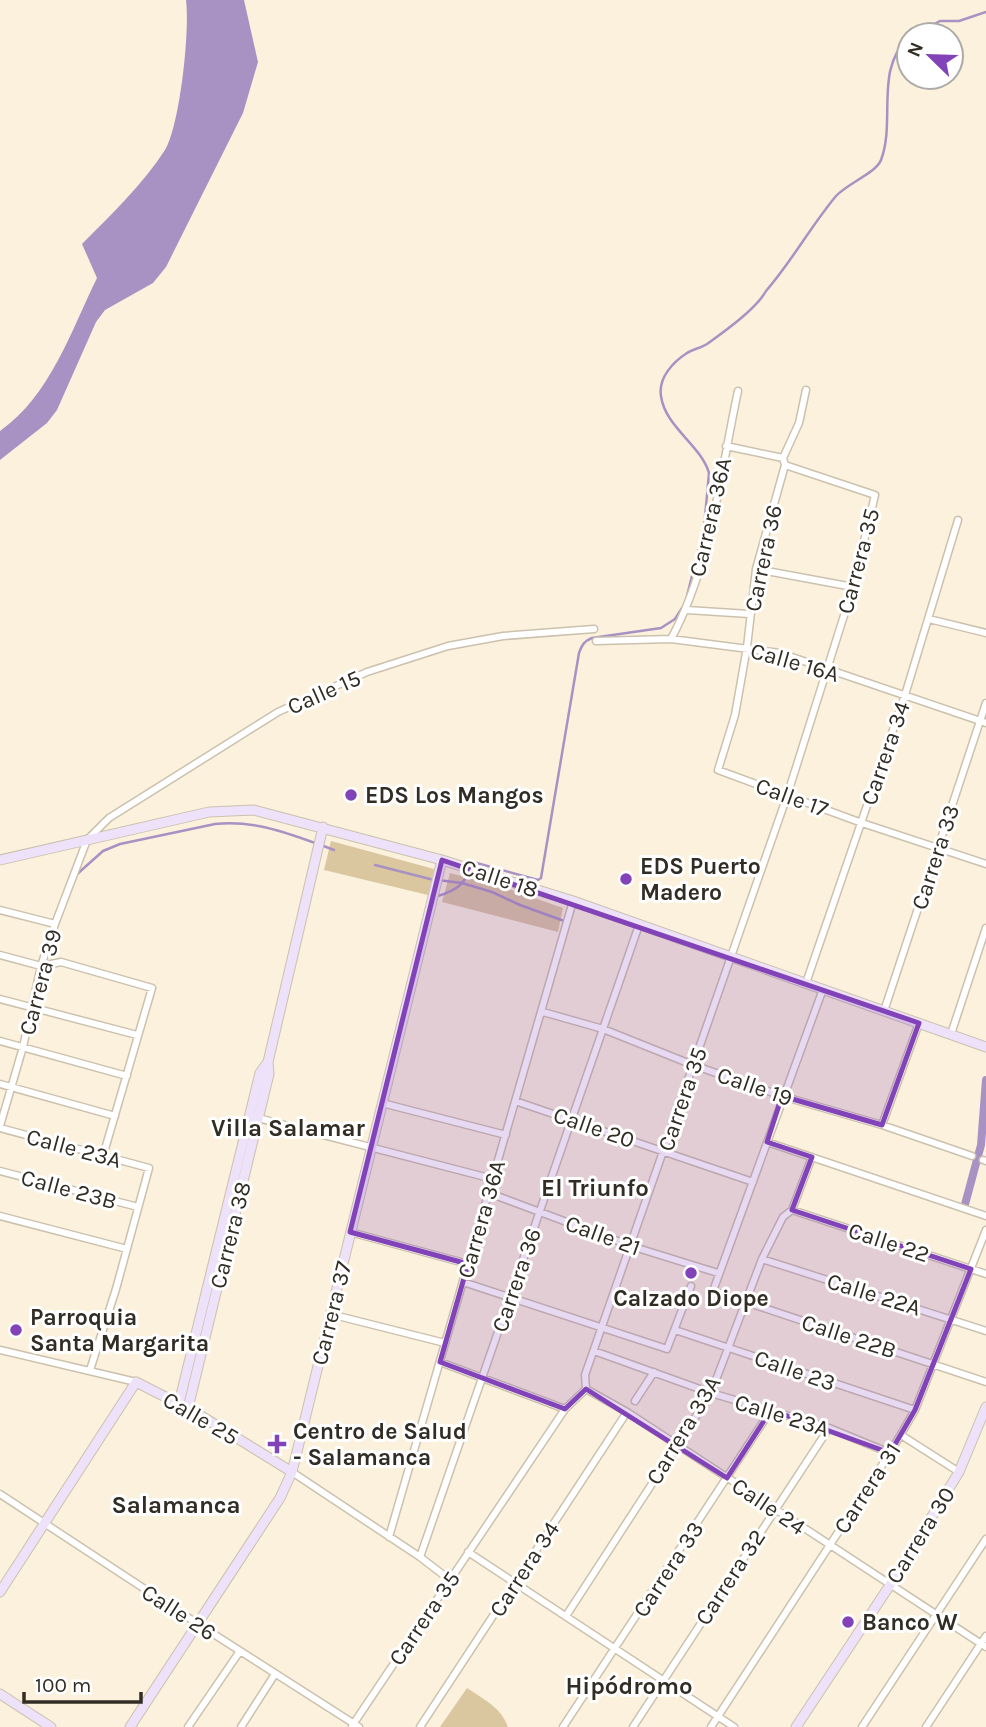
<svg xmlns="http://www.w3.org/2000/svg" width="986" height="1727" viewBox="0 0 986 1727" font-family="Karla,sans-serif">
  <rect width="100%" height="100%" fill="#fcf1dd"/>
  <path fill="#dac69f" d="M331 841 434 869 428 895 324 870Z
    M450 873 497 885 563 908 558 932 442 902Z
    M467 1688C483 1699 501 1707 508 1727H440Z"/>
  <path fill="#a891c3" d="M186 0H244L258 62 243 113 166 267 153 283 105 310 96 322 57 410 47 423 0 460V431C50 396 71 331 97 278L82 244C111 215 142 185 165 150 180 125 190 30 186 0Z"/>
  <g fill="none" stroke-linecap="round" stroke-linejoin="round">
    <path stroke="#a891c3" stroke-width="2.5" d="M913 35 940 21H959L986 12
      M687 596 704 528 709 473C701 445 665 427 661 396 658 378 673 362 687 353 693 349 701 348 707 344 725 331 756 309 766 291 792 261 811 226 836 196 848 183 876 173 881 160 896 121 874 68 909 38
      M321 845 334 850
      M375 865 430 879 462 883 492 892 520 905 567 922
      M75 876 103 851 120 844 215 824C250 820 282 831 315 843
      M435 897C459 890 465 884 473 862L538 880 541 878 579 653C582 645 584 641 592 638L661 628 675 619 682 608"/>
    <path stroke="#a891c3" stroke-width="8" d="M964 1208 981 1145 986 1080"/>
    <defs>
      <path id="street" d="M806 390 799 423 783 458 785 465 756 569 747 647 735 715 718 770 862 823 986 864
        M726 446 783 458
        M756 569 853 587
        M687 610 749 614
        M929 619 986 633
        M671 639C712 563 720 474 738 391
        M596 641 671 639 780 653 986 723
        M0 910 55 924
        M0 955 41 966 61 962 152 988 103 1156
        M806 983 905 695 958 520
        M823 989 713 1291 986 1382
        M0 999 137 1035
        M884 1011 986 703
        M541 1014 543 1012 603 1029 693 1065 782 1096 882 1125 972 1156
        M951 1034 986 928
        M0 1041 127 1076
        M0 1084 115 1116
        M515 1101 753 1182
        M382 1103 506 1135
        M254 1117 493 1179
        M882 1125 919 1023
        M0 1126 23 1047 41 966 55 924 87 840 109 818 278 712 367 672 448 646 503 636 594 629
        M0 1128 149 1168 116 1289 90 1370
        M767 1142 986 1216
        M983 1160 986 1161
        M0 1171 138 1207
        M489 1193 631 1246 718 1273
        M792 1210 986 1274
        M0 1216 127 1249
        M350 1232 468 1264
        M762 1259 986 1331
        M463 1282 667 1349 691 1286
        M330 1314 445 1343
        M675 1330 915 1410
        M0 1350 136 1382
        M594 1351 711 1393 829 1428 890 1453
        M440 1362 565 1409
        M586 1389 585 1375 787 796 853 587 875 495 785 465
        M586 1389 627 1412 986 1647
        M635 1401 654 1372
        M901 1435 959 1472
        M292 1472 420 1557 450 1580
        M0 1494 198 1624 359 1727
        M389 1537 573 901
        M468 1552 734 1727
        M420 1557 639 925
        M566 1616 711 1393 762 1259 783 1217 792 1210 812 1157
        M352 1726 565 1409 586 1389
        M188 1727 240 1651
        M241 1727 275 1674
        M420 1727 627 1412
        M563 1727 771 1410
        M633 1727 829 1428
        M711 1727 890 1453 915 1410 986 1230
        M862 1727 986 1539
        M926 1727 986 1636"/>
      <path id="secondary" d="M0 860 209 812 254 810 442 860 573 901 986 1047
        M179 1403 260 1073 268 1062
        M188 1408 269 1074 268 1062 323 827
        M0 1592 136 1382 195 1412 292 1472
        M0 1694 51 1727
        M130 1727 280 1498 292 1472 442 860
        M796 1727 890 1585 959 1472 986 1407"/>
    </defs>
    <use href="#street" stroke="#cbc1ad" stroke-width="9"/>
    <use href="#secondary" stroke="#cbc1ad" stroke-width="11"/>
    <use href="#street" stroke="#fff" stroke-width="6"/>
    <use href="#secondary" stroke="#eee2fa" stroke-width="9"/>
  </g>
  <path fill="#8243b8" fill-opacity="0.2" stroke="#8243b8" stroke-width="5" stroke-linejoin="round" d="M442 860 919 1023 882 1125 782 1096 767 1142 812 1157 792 1210 971 1269 915 1410 890 1453 771 1410 727 1478 586 1389 565 1409 440 1362 468 1264 350 1232Z"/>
  <g fill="#8243b8" stroke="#fff" stroke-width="2.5">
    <circle cx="351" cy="795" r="7"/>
    <circle cx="626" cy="879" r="7"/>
    <circle cx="691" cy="1273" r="7"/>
    <circle cx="16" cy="1330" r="7"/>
    <path d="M273.5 1433.5h7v7h7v7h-7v7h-7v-7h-7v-7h7z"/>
    <circle cx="848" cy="1622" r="7"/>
  </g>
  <g text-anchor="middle" stroke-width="6" stroke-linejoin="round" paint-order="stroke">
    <g font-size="23" fill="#312d25" stroke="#fff">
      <text transform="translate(710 517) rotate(-77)" y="8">Carrera 36A</text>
      <text transform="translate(763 558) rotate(-78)" y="8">Carrera 36</text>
      <text transform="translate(858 561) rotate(-75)" y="8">Carrera 35</text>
      <text transform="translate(795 662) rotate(16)" y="8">Calle 16A</text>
      <text transform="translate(324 692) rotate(-24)" y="8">Calle 15</text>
      <text transform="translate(885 753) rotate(-71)" y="8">Carrera 34</text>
      <text transform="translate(792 797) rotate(20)" y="8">Calle 17</text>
      <text transform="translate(935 857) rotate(-72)" y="8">Carrera 33</text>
      <text transform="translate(500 878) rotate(18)" y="8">Calle 18</text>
      <text transform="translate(40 982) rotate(-75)" y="8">Carrera 39</text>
      <text transform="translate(755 1086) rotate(19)" y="8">Calle 19</text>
      <text transform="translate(682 1099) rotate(-71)" y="8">Carrera 35</text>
      <text transform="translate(594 1127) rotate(19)" y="8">Calle 20</text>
      <text transform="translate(74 1148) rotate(15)" y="8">Calle 23A</text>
      <text transform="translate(69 1189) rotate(15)" y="8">Calle 23B</text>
      <text transform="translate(481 1219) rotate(-74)" y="8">Carrera 36A</text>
      <text transform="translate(230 1235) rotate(-76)" y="8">Carrera 38</text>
      <text transform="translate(603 1235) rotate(20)" y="8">Calle 21</text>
      <text transform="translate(889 1242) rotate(18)" y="8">Calle 22</text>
      <text transform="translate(516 1280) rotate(-71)" y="8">Carrera 36</text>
      <text transform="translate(874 1294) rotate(17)" y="8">Calle 22A</text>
      <text transform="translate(331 1313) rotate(-76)" y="8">Carrera 37</text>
      <text transform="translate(849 1336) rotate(18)" y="8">Calle 22B</text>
      <text transform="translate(795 1370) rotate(19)" y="8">Calle 23</text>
      <text transform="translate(782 1415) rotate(17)" y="8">Calle 23A</text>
      <text transform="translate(201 1418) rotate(30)" y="8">Calle 25</text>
      <text transform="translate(683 1430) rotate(-59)" y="8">Carrera 33A</text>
      <text transform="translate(867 1488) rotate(-57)" y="8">Carrera 31</text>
      <text transform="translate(769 1506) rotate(34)" y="8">Calle 24</text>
      <text transform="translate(920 1535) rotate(-58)" y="8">Carrera 30</text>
      <text transform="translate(524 1569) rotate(-57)" y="8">Carrera 34</text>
      <text transform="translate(668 1569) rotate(-57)" y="8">Carrera 33</text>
      <text transform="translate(730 1577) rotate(-57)" y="8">Carrera 32</text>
      <text transform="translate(179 1612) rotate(33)" y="8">Calle 26</text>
      <text transform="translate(424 1618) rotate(-56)" y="8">Carrera 35</text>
    </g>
    <g font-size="23" font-weight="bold" fill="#312d25" stroke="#fff" text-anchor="start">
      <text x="365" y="803">EDS Los Mangos</text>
      <text x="640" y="874">EDS Puerto<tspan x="640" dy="26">Madero</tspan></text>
      <text x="691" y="1306" text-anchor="middle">Calzado Diope</text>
      <text x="30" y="1325">Parroquia<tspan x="30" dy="26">Santa Margarita</tspan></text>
      <text x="293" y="1439">Centro de Salud<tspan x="293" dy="26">- Salamanca</tspan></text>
      <text x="862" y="1630">Banco W</text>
    </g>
    <g font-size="24" font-weight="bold" fill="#312d25" stroke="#fff">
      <text x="288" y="1136">Villa Salamar</text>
      <text x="595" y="1196">El Triunfo</text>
      <text x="176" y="1513">Salamanca</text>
      <text x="629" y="1694">Hipódromo</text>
    </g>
  </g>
  <g transform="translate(930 56) rotate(293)"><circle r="33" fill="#ffffff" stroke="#adaba8" stroke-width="2"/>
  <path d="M0-5L12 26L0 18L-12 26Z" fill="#8243b8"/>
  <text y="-10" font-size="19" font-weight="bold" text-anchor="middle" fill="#312d25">N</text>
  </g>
  <path d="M24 1692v10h117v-10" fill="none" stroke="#312d25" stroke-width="3.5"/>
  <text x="35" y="1692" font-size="21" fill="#312d25" stroke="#ffffff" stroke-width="5" paint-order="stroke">100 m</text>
</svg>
